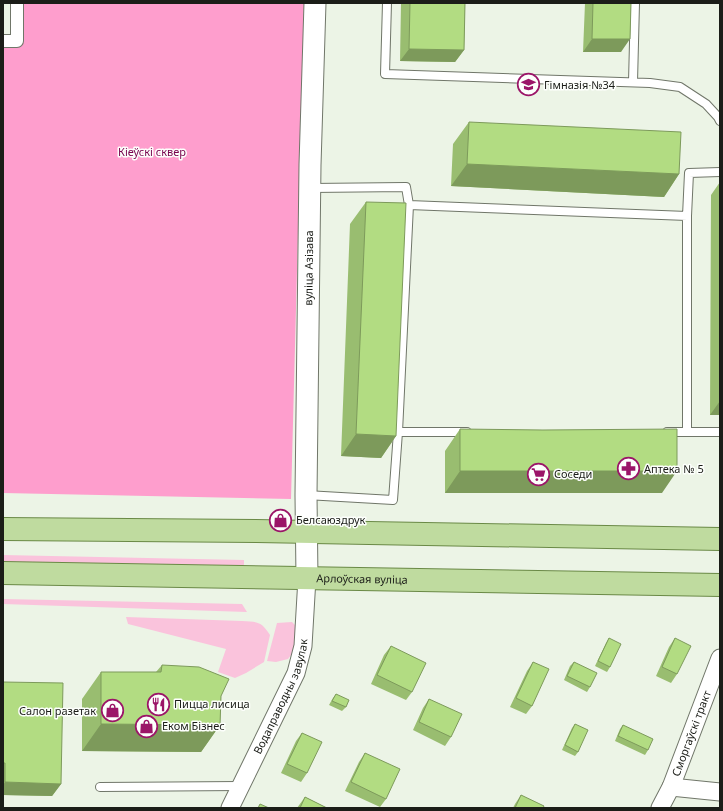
<svg xmlns="http://www.w3.org/2000/svg" width="723" height="811" viewBox="0 0 723 811" font-family="'Noto Sans',sans-serif">
  <rect width="100%" height="100%" fill="#ecf4e6"/>
  <path fill="#fac3dc" d="M3 555 244 560V569L3 565Z
    M3 599 242 604 247 612 3 604Z
    M126 617 242 621C258 622 261 621 270 635L264 662 246 673 235 678 218 672 226 649 128 624Z
    M292 622 298 628 294 651 288 659 276 662 267 661 277 623Z"/>
  <path fill="#fe9ecd" d="M17 3H304L291 499 3 493V41H17Z"/>
  <g fill="none" stroke-linecap="round" stroke-linejoin="round">
    <defs>
      <path id="service" d="M387 3 385 74 650 83 680 87 706 104 718 117 720 121
        M633 82 635 3
        M311 188 406 187 409 205 398 432
        M409 205 687 216
        M667 432H720
        M687 432V216L689 173 720 172
        M306 495 393 500 398 432H467
        M100 787 240 786"/>
      <path id="pedestrian" d="M3 41H17V3"/>
      <g id="minor">
        <path d="M671 787 720 792"/>
        <path id="s1" d="M230 808 296 673 303 646 307 578"/>
        <path id="s2" d="M660 808 671 787 720 658"/>
      </g>
      <g id="tertiary">
        <path id="s3" d="M307 578 306 495 310 165 315 3"/>
      </g>
      <g id="primary">
        <path d="M3 529 256 531 720 539"/>
        <path id="s4" d="M3 573 720 585"/>
      </g>
    </defs>
    <use href="#service" stroke="#707669" stroke-width="10"/>
    <use href="#pedestrian" stroke="#707669" stroke-width="14"/>
    <use href="#minor" stroke="#707669" stroke-width="19"/>
    <use href="#tertiary" stroke="#707669" stroke-width="23"/>
    <use href="#primary" stroke="#6a8946" stroke-width="24"/>
    <use href="#service" stroke="#fff" stroke-width="8"/>
    <use href="#pedestrian" stroke="#fff" stroke-width="12"/>
    <use href="#minor" stroke="#fff" stroke-width="17"/>
    <use href="#tertiary" stroke="#fff" stroke-width="21"/>
    <use href="#primary" stroke="#bfdb9f" stroke-width="22"/>
  </g>
  <path fill="#99bd70" d="M401 3H465L464 50 455 62 400 61Z
    M585 3H631L621 52H583Z
    M469 122 679 174 664 197 451 186 453 144Z
    M720 182V415H710L711 195Z
    M366 202 396 436 381 458 341 456 350 224Z
    M460 429 662 493H445V451Z
    M609 638 610 667 607 672 595 666 606 643Z
    M675 638 677 674 671 683 656 676 669 647Z
    M391 646 412 692 406 700 371 684 384 655Z
    M533 662 532 706 526 714 510 707 527 671Z
    M574 662 590 687 587 692 564 680 570 666Z
    M162 665 221 696 220 725 201 752 82 751V699L101 672H156Z
    M3 682 61 784 52 796 3 795Z
    M336 694 346 707 342 711 329 705 333 698Z
    M429 699 451 737 445 746 413 730 423 708Z
    M575 724 578 752 575 756 562 750 572 728Z
    M623 725 648 750 645 755 615 741 620 729Z
    M302 733 307 773 301 782 281 773 296 741Z
    M365 753 386 799 380 807 345 791 359 762Z
    M521 795 543 808H513L515 804Z
    M305 797 327 808H297Z"/>
  <path fill="#7d9a5b" d="M592 39H630L621 52H583Z
    M409 49 464 50 455 62 400 61Z
    M467 164 679 174 664 197 451 186Z
    M720 401V415H710Z
    M356 434 396 436 381 458 341 456Z
    M460 471H677L662 493H445Z
    M101 724 220 725 201 752 82 751Z
    M5 782 61 784 52 796 3 795V785Z"/>
  <path fill="#b2dc82" stroke="#7d9a5b" d="M410 3H465L464 50 409 49Z
    M593 3H631L630 39H592Z
    M469 122 681 132 679 174 467 164Z
    M366 202 406 203 396 436 356 434Z
    M460 429 543 430 677 429V471H460Z
    M609 638 621 644 610 667 598 661Z
    M675 638 691 646 677 674 662 667Z
    M391 646 426 663 412 692 377 675Z
    M533 662 549 669 532 706 516 698Z
    M574 662 597 673 590 687 567 676Z
    M162 665 199 667 229 679 221 696 220 725 101 724V672H161Z
    M3 682 63 683 61 784 5 782V763H3Z
    M336 694 349 700 346 707 332 701Z
    M429 699 462 714 451 737 419 722Z
    M575 724 588 730 578 752 565 745Z
    M623 725 653 739 648 750 618 736Z
    M302 733 322 742 307 773 287 764Z
    M365 753 400 769 386 799 351 782Z
    M521 795 544 806 543 808H515Z
    M305 797 327 808H300Z
    M260 804 269 808H258Z"/>
  <defs>
    <symbol id="school-ring" viewBox="-11 -11 22 22"><circle r="9.5" fill="#fdfffc" stroke="#9b1568" stroke-width="1.5"/><path d="M0-5L7-2L0 1L-7-2ZM-4 1L0 2.5L4 1V4Q0 6-4 4Z" fill="#9b1568"/></symbol>
    <symbol id="pharmacy-ring" viewBox="-11 -11 22 22"><circle r="9.5" fill="#fdfffc" stroke="#9b1568" stroke-width="1.5"/><path d="M-2-6h4v4h4v4h-4v4h-4v-4h-4v-4h4Z" fill="#9b1568"/></symbol>
    <symbol id="supermarket-ring" viewBox="-11 -11 22 22"><circle r="9.5" fill="#fdfffc" stroke="#9b1568" stroke-width="1.5"/><path d="M-6-5.5h2.5l.6 2H6L4.5 2H-2.5L-4.4-4H-6ZM-1.5 3.2a1.3 1.3 0 1 0 .1 0ZM3 3.2a1.3 1.3 0 1 0 .1 0Z" fill="#9b1568"/></symbol>
    <symbol id="shop-ring" viewBox="-11 -11 22 22"><circle r="9.5" fill="#fdfffc" stroke="#9b1568" stroke-width="1.5"/><path d="M-5-2.5h2.3a2.7 3.5 0 0 1 5.4 0H5L5.5 6h-11ZM-1.5-2.5h3a1.5 2.3 0 0 0-3 0Z" fill="#9b1568"/></symbol>
    <symbol id="restaurant-ring" viewBox="-11 -11 22 22"><circle r="9.5" fill="#fdfffc" stroke="#9b1568" stroke-width="1.5"/><path d="M-5-6h1v4h1v-4h1v4h1v-4h1v5L-1.5 .5V6h-2V.5L-5-1ZM5-6V6H3V1.5H1.5Q1.5-4 5-6Z" fill="#9b1568"/></symbol>
  </defs>
  <g fill-rule="evenodd">
    <use href="#school-ring" x="516" y="72" width="25" height="25"/>
    <use href="#pharmacy-ring" x="616" y="456" width="25" height="25"/>
    <use href="#supermarket-ring" x="526" y="462" width="25" height="25"/>
    <use href="#shop-ring" x="268" y="508" width="25" height="25"/>
    <use href="#restaurant-ring" x="146" y="692" width="25" height="25"/>
    <use href="#shop-ring" x="100" y="698" width="25" height="25"/>
    <use href="#shop-ring" x="134" y="714" width="25" height="25"/>
  </g>
  <g text-anchor="middle" stroke-width="3" stroke-linejoin="round" paint-order="stroke">
    <g font-size="11" fill="#1b1d18" stroke="#fdfffc" text-anchor="start">
      <text x="544" y="89">Гімназія №34</text>
      <text x="644" y="473">Аптека № 5</text>
      <text x="554" y="478">Соседи</text>
      <text x="296" y="524">Белсаюздрук</text>
      <text x="174" y="708">Пицца лисица</text>
      <text x="96" y="715" text-anchor="end">Салон разетак</text>
      <text x="162" y="730">Еком Бізнес</text>
    </g>
    <g font-size="11" fill="#78034e" stroke="#fdfffc">
      <text x="152" y="156">Кіеўскі сквер</text>
    </g>
    <g font-size="11" fill="#1b1d18" stroke="#fdfffc">
      <text dy="4" stroke="none"><textPath href="#s3" startOffset="310">вуліца Азізава</textPath></text>
      <text dy="4" stroke="none"><textPath href="#s4" startOffset="359">Арлоўская вуліца</textPath></text>
      <text dy="4" stroke="none"><textPath href="#s1" startOffset="123">Водаправодны завулак</textPath></text>
      <text dy="4" stroke="none"><textPath href="#s2" startOffset="81">Сморгаўскі тракт</textPath></text>
    </g>
  </g>
  <rect width="723" height="811" fill="none" stroke="#1b1d18" stroke-width="8"/>
</svg>
